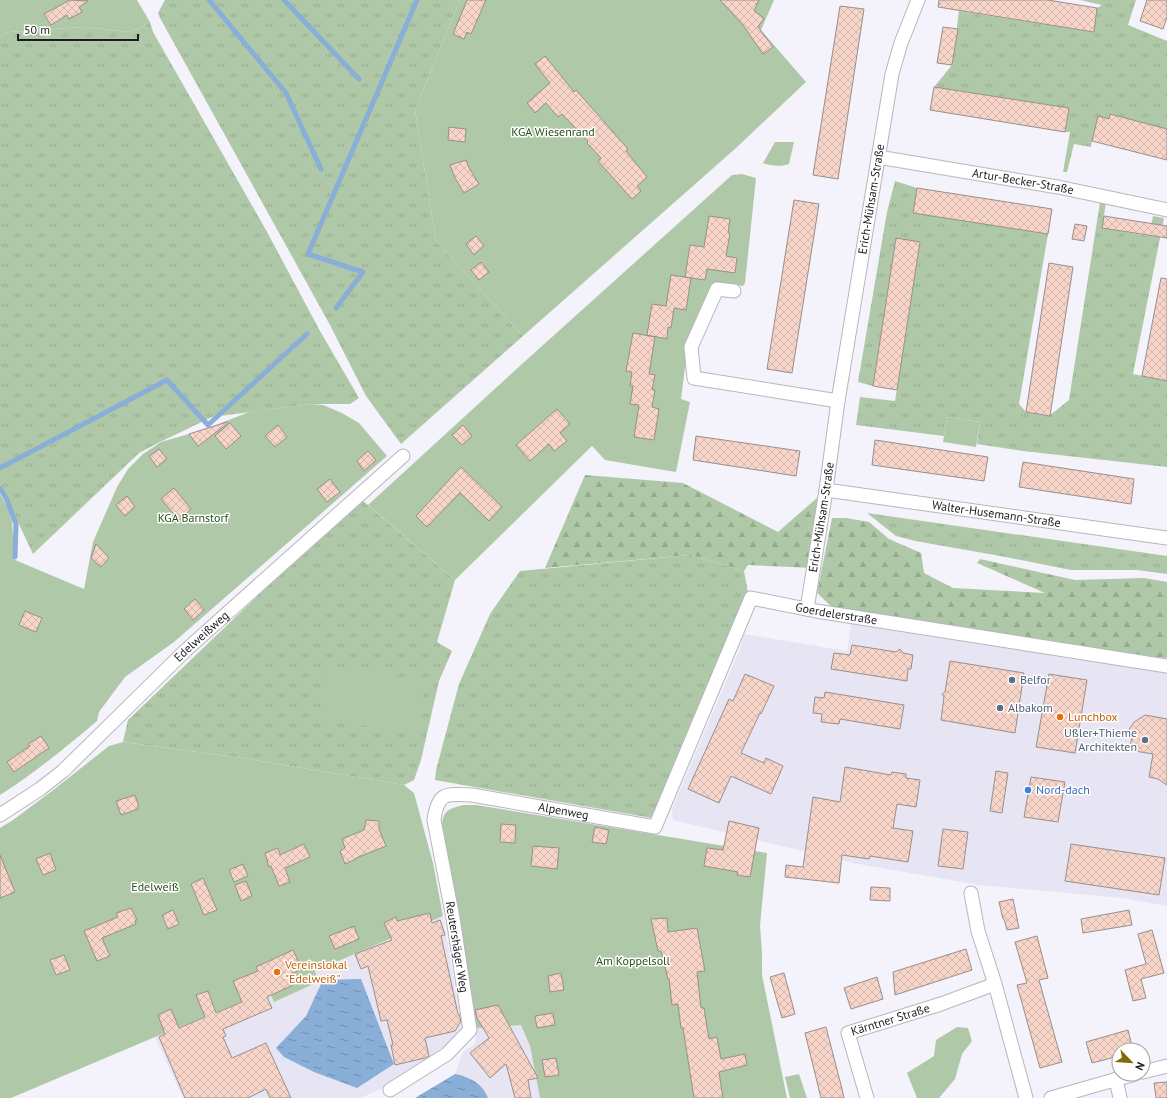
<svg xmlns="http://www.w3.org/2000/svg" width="1167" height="1098" viewBox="0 0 1167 1098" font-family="'PT Sans',sans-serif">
  <defs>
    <pattern id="grass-tufts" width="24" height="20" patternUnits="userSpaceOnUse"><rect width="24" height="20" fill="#afc9a8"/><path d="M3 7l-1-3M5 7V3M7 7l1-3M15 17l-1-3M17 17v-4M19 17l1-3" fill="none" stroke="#96ac90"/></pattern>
    <pattern id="forest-firs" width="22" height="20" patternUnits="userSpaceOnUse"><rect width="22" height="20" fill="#afc9a8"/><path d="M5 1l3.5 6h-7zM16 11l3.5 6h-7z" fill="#96ac90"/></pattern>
    <pattern id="water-ripples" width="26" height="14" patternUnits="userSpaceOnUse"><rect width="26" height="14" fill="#89aed7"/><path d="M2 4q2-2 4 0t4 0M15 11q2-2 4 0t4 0" fill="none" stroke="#6f8dae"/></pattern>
    <pattern id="building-cross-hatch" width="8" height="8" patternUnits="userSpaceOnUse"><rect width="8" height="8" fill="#f8d5c9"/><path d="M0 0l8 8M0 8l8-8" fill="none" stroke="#d4b6ac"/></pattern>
  </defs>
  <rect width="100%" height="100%" fill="#f4f2fb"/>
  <path fill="#e7e4f4" d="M851 624 1167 673V906L1123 898 979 885 853 863 673 820 672 809 739 651 744 634 847 651Z
    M443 916 462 1027 449 1043 383 1088 360 1098H183L155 1037 269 991 274 1001 318 982 315 971Z
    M467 971 521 1025 530 1046 540 1098H488L478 1083 472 1079 455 1074 463 1052 475 1044 477 1028Z"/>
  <path fill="url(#grass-tufts)" d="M165 0H460L415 110 436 241 523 336 401 444 366 396 330 325 160 18 158 13Z
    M1080 0H1136L1128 25 1167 41V129L1109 119 1092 141 1091 147 1074 144 1067 172H1063L1070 132H1065L1069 108 934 87 952 65 959 11 1093 32 1097 8 1102 5Z
    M150 22 153 32 266 230 320 331 359 398 350 404H311L212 417 160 442 139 453 33 554 0 484V37L9 32 86 27 129 32 140 28Z
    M895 181 917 188 914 213 1048 234 1019 404 1026 412 1049 416 1069 400 1100 202H1106L1102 228 1149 236 1153 216 1164 218 1133 374 1167 381V467L1023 451 977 444 980 422 947 417 944 436 856 425 860 397 895 401 920 243 896 239 873 386 858 382 887 212Z
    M363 501 455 580 437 642 452 651 439 681 421 760 414 780 404 785 242 758 123 742 128 720 266 588Z
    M867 513 1167 556V574L1137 570H1071L1006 557 915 541 896 536Z
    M691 555 744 571 748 593 652 818 435 780 436 770 459 684 490 614 520 571Z"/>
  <path fill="url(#forest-firs)" d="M585 475 683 483 778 532 826 490 814 568 748 565 744 571 691 555 545 568Z
    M832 518H846L869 522 889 539 921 553 924 573 953 588 1045 593 977 563 980 559 1075 580 1144 578 1167 582V658L1130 655 833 608 817 593Z"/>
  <path fill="#afc9a8" d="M0 0H137L150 22 140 28 129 32 86 27 9 32 0 37Z
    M460 0H774L761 30 806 82 736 148 523 336 436 241 415 110Z
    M775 142H794L789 164C781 167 771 166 763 163Z
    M742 174 756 178 745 283 743 286 714 282 688 344 681 399 690 402 676 472 605 460 592 446 455 580 368 505 522 364 732 175Z
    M311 404 323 405 342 413 359 423 387 456 174 642 125 677 99 712 97 721C66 747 35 773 0 795V494L9 509 12 522 15 560 84 589 93 542 117 487 128 469 143 454 161 442 206 429 249 412Z
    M947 417 980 422 976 447 943 442Z
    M328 665 425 681 416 734 320 718Z
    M123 742 242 758 404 785 414 793 433 863 443 916 315 971 318 982 274 1002 269 991 155 1037 11 1098H0V828L13 820 52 791 109 746Z
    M463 805H476L767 853 760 925 762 953V975L787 1098H540L530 1046 521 1025 477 1028 442 824C444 809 450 809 463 805Z
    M957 1027 968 1028 972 1041 962 1054 955 1079 939 1098H917L907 1073 934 1056 936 1040Z
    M799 1074 807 1098H790L785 1077Z"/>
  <path fill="url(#water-ripples)" d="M361 979 394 1064 357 1088 314 1072 284 1057 276 1048 306 1016 323 980Z
    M455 1074C470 1077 482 1083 488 1098H415Z"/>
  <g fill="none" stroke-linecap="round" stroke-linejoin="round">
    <path stroke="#89aed7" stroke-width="5" d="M209 0 286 93 321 169
      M284 0 359 79
      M336 308 363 272 308 254 417 0
      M0 468 167 380 208 425 307 334
      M0 488 7 500 16 524 15 557"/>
  </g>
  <path fill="url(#building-cross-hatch)" stroke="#988f8c" d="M70 0 88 1 79 7 82 12 69 19 67 15 51 25 44 14Z
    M467 0H486L471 34 467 32 464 39 453 34Z
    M720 0H759L754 11 764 18 758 27 773 47 763 54 743 25Z
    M939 0H1048L1097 8 1094 32 938 7Z
    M1147 0H1167V17L1163 29 1140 21Z
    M840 6 864 9 838 179 813 175Z
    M943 27 958 29 952 65 937 63Z
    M545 56 574 92 576 90 628 149 626 151 647 177 637 186 641 191 632 199 598 161 601 158 587 143 588 142 562 114 558 117 546 103 535 113 527 103 550 83 535 64Z
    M934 87 1069 108 1065 132 930 110Z
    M1110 114 1167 129V160L1092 141 1098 116 1109 119Z
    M449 127 466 129 465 142 448 140Z
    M466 160 469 168 479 184 464 193 455 178 450 165Z
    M917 188 1052 209 1048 234 913 213Z
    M794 200 819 204 792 373 767 369Z
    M709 216 730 219 728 233H730L726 256 737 258 735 273 707 269 705 280 685 277 690 245 704 247Z
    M1104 216 1167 226V238L1102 228Z
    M1075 224 1087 226 1084 241 1072 239Z
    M476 236 484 246 474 255 466 244Z
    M896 238 920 242 897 390 873 386Z
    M481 262 489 272 479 280 471 270Z
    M1049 263 1073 267 1050 416 1026 412Z
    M671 275 691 278 686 310 674 308 671 328 668 327 667 339 647 335 652 304 666 306Z
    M1161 278 1167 279V381L1142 376Z
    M633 333 655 337 649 374 655 375 652 390H655L652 407 659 409 654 440 634 437 639 405 630 404 633 386H630L632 372 626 371Z
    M557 409 570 424 560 433 567 441 554 451 549 444 530 461 516 445Z
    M227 422V424L198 446 189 434Z
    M230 423 241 436 226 449 215 436Z
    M278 425 287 437 275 447 265 436Z
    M463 425 472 436 462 445 452 435Z
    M696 436 800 451 796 476 693 460Z
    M875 440 988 457 984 481 872 465Z
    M159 449 167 459 157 467 149 456Z
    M368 451 376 460 364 471 357 461Z
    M1023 462 1134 479 1131 504 1019 487Z
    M461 467 502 507 489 521 460 493 427 527 416 516Z
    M330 479 340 492 327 502 317 489Z
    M174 488 191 509 179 520 161 499Z
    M127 496 135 507 125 516 116 505Z
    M96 544 109 558 101 567 91 558Z
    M195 599 204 610 193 620 184 609Z
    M25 611 42 618 36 632 19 625Z
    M852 645 896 652 900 649 903 653 913 655 911 669H908L907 681 831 669 834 653 850 655Z
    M950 661 1024 673 1015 733 941 720 944 697 942 694 945 692Z
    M745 674 774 686 761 714 760 713 741 753 764 763 766 758 783 766 771 794 731 776 719 803 688 789 729 699 733 701Z
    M1049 674 1087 680 1075 753 1036 747Z
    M825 692 904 705 900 729 840 719 839 724 821 722 822 714 813 713 815 697 824 698Z
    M1145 715 1167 719V785L1158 779 1149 777 1153 754 1129 750 1132 738 1126 734 1134 722Z
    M41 736 49 748 14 772 7 762 30 746 28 744Z
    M845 767 891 775 892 772 906 774V778L920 780 916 807 897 804 893 828 913 831 908 862 870 856 869 859 842 855 839 883 785 877 786 865 803 867 813 797 840 802Z
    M996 771 1008 773 1002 813 990 811Z
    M1031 777 1065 782 1058 822 1024 817Z
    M135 795 138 804V809L121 815 116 801Z
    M366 820 379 821V829L386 846 356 858V859L345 864 340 851 345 848 342 839 364 830Z
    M729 821 759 828 750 877 737 875 738 872 704 866 707 848 723 850Z
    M501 824 516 825 515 843 500 842Z
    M595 827 609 830 606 844 592 842Z
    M943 829 968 832 963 869 938 866Z
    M304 844 310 857 285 868 290 882 279 886 271 866 269 867 265 853 278 848 280 855Z
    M1071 844 1165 858 1159 895 1065 881Z
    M533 846 559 848 557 869 531 866Z
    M50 853 56 870 43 875 36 859Z
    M0 855 15 892 0 898Z
    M243 864 248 876 234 882 229 870Z
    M203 878 217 910 204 915 191 884Z
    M246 881 252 896 241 901 235 885Z
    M871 887 890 888V901L870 900Z
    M1013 899 1019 928 1007 930 1004 919H1003L999 902Z
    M131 908 137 920 135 921 136 924 102 938 110 956 97 961 84 931 118 917 116 913Z
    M173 910 179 924 168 929 162 915Z
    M1129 910 1132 925 1083 933 1081 919Z
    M430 913 432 923 440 920 445 935 441 936 458 1014H459L461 1021 455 1031 425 1038 429 1056 425 1058 395 1065 391 1045H393L387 1020 381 1021 368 966 361 969 355 954 392 940 384 923 396 917 397 921Z
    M667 918 668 932 697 928 705 971 697 972 701 1008H704L709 1039 717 1037 721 1059 745 1054 747 1065 719 1072 723 1098H694L683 1028H681L678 1004 672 1005 669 979H668L661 951H658L651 919Z
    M354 926 359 939 335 949 329 936Z
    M1152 930 1164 973 1141 979 1146 998 1133 1001 1125 970 1146 964 1138 934Z
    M1037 936 1048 978 1039 980 1062 1062 1040 1068 1017 985 1027 983 1015 942Z
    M966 949 972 970 895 995 893 972Z
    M293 950 302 969 289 975 293 985 267 997 272 1008 223 1029 226 1036 223 1037 232 1058 266 1043 291 1098H270L266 1089 248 1098H185L159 1037 165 1034 158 1015 171 1009 179 1028 205 1017 196 995 208 991 216 1013 242 1002 233 981 258 971 256 967Z
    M64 955 70 970 56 975 50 960Z
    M561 973 564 990 550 992 548 976Z
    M784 973 795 1014 782 1018 770 977Z
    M877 977 883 999 851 1009 844 988Z
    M498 1005 538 1078 528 1080 531 1098H515L506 1064 490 1078 470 1053 489 1038 477 1018 475 1010Z
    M553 1013 555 1025 537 1028 535 1016Z
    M826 1027 842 1089 844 1098H821L805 1033Z
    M1128 1030 1133 1050H1119V1056L1092 1063 1086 1042Z
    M556 1058 559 1075 545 1077 542 1060Z
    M1167 1082V1098H1156L1154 1083Z"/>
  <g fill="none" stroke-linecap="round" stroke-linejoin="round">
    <defs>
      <g id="street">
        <path id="s1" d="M878 157 1058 187 1167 210"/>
        <path d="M734 291 717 289 691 347 694 378 838 401"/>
        <path id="s2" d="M826 490 1167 538"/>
        <path id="s3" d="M807 609 826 490 838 401 892 74 901 43 918 0"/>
        <path id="s4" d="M0 815 40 789 63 771 186 650 403 456"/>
        <path d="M971 893 978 931 995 984 1026 1098"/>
        <path d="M1143 1072 1167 1066"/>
        <path d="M1116 1079 1120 1098"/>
        <path id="s5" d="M390 1090 447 1054 470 1030 453 918 434 820C438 791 447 794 472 795L655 827 751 598 816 611 1167 666"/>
        <path id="s6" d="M867 1098 848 1033 941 1004 995 984"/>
        <path d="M1051 1098 1135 1074"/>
      </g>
    </defs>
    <use href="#street" stroke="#b7b6be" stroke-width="15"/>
    <use href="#street" stroke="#fff" stroke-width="13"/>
  </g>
  <g fill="#5c6f8a" stroke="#fff" stroke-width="1.5">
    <circle cx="1012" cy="680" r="4"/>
    <circle cx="1000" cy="708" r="4"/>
    <circle cx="1145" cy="740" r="4"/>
  </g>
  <g fill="#e8710a" stroke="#fff" stroke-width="1.5">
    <circle cx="1060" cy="717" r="4"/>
    <circle cx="277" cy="972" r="4"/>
  </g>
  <circle fill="#3f7fe0" stroke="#fff" stroke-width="1.5" cx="1028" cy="790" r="4"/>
  <g text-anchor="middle" stroke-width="3" stroke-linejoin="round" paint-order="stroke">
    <g font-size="12" fill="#255216" stroke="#fff">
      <text x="553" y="136">KGA Wiesenrand</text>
      <text x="193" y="522">KGA Barnstorf</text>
      <text x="155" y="891">Edelweiß</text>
      <text x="633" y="965">Am Koppelsoll</text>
    </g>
    <g font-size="12" fill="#1c1b1e" stroke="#fff">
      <text dy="4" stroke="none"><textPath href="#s1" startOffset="147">Artur-Becker-Straße</textPath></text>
      <text dy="4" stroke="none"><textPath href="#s3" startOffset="415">Erich-Mühsam-Straße</textPath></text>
      <text dy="4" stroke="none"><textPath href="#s2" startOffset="172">Walter-Husemann-Straße</textPath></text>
      <text dy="4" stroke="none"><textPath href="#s3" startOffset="93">Erich-Mühsam-Straße</textPath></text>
      <text dy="4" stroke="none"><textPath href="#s5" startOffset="889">Goerdelerstraße</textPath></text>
      <text dy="4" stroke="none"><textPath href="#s4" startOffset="270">Edelweißweg</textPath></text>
      <text dy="4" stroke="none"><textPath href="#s5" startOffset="461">Alpenweg</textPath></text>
      <text transform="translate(457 947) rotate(81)" y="4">Reutershäger Weg</text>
      <text dy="4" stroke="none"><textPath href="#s6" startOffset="112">Kärntner Straße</textPath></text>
    </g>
    <g font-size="12" fill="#4e5e75" stroke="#fff" text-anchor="start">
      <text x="1020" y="684">Belfor</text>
      <text x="1008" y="712">Albakom</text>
      <text x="1137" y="737" text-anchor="end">Ußler+Thieme<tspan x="1137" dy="14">Architekten</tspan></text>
    </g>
    <g font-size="12" fill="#c56008" stroke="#fff" text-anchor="start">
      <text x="1068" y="721">Lunchbox</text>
      <text x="285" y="969">Vereinslokal<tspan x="285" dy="14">"Edelweiß"</tspan></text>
    </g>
    <g font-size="12" fill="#366cbe" stroke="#fff" text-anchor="start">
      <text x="1036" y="794">Nord-dach</text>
    </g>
  </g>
  <g transform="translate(1131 1062) rotate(115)"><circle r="19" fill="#ffffff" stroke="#a4a4a5"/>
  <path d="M0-3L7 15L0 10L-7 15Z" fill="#856a04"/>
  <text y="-6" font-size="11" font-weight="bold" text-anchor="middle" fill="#1c1b1e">N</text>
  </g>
  <path d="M18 34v6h120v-6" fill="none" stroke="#1c1b1e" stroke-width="2"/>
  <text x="24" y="34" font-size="12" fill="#1c1b1e" stroke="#ffffff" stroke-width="3" paint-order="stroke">50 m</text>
</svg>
